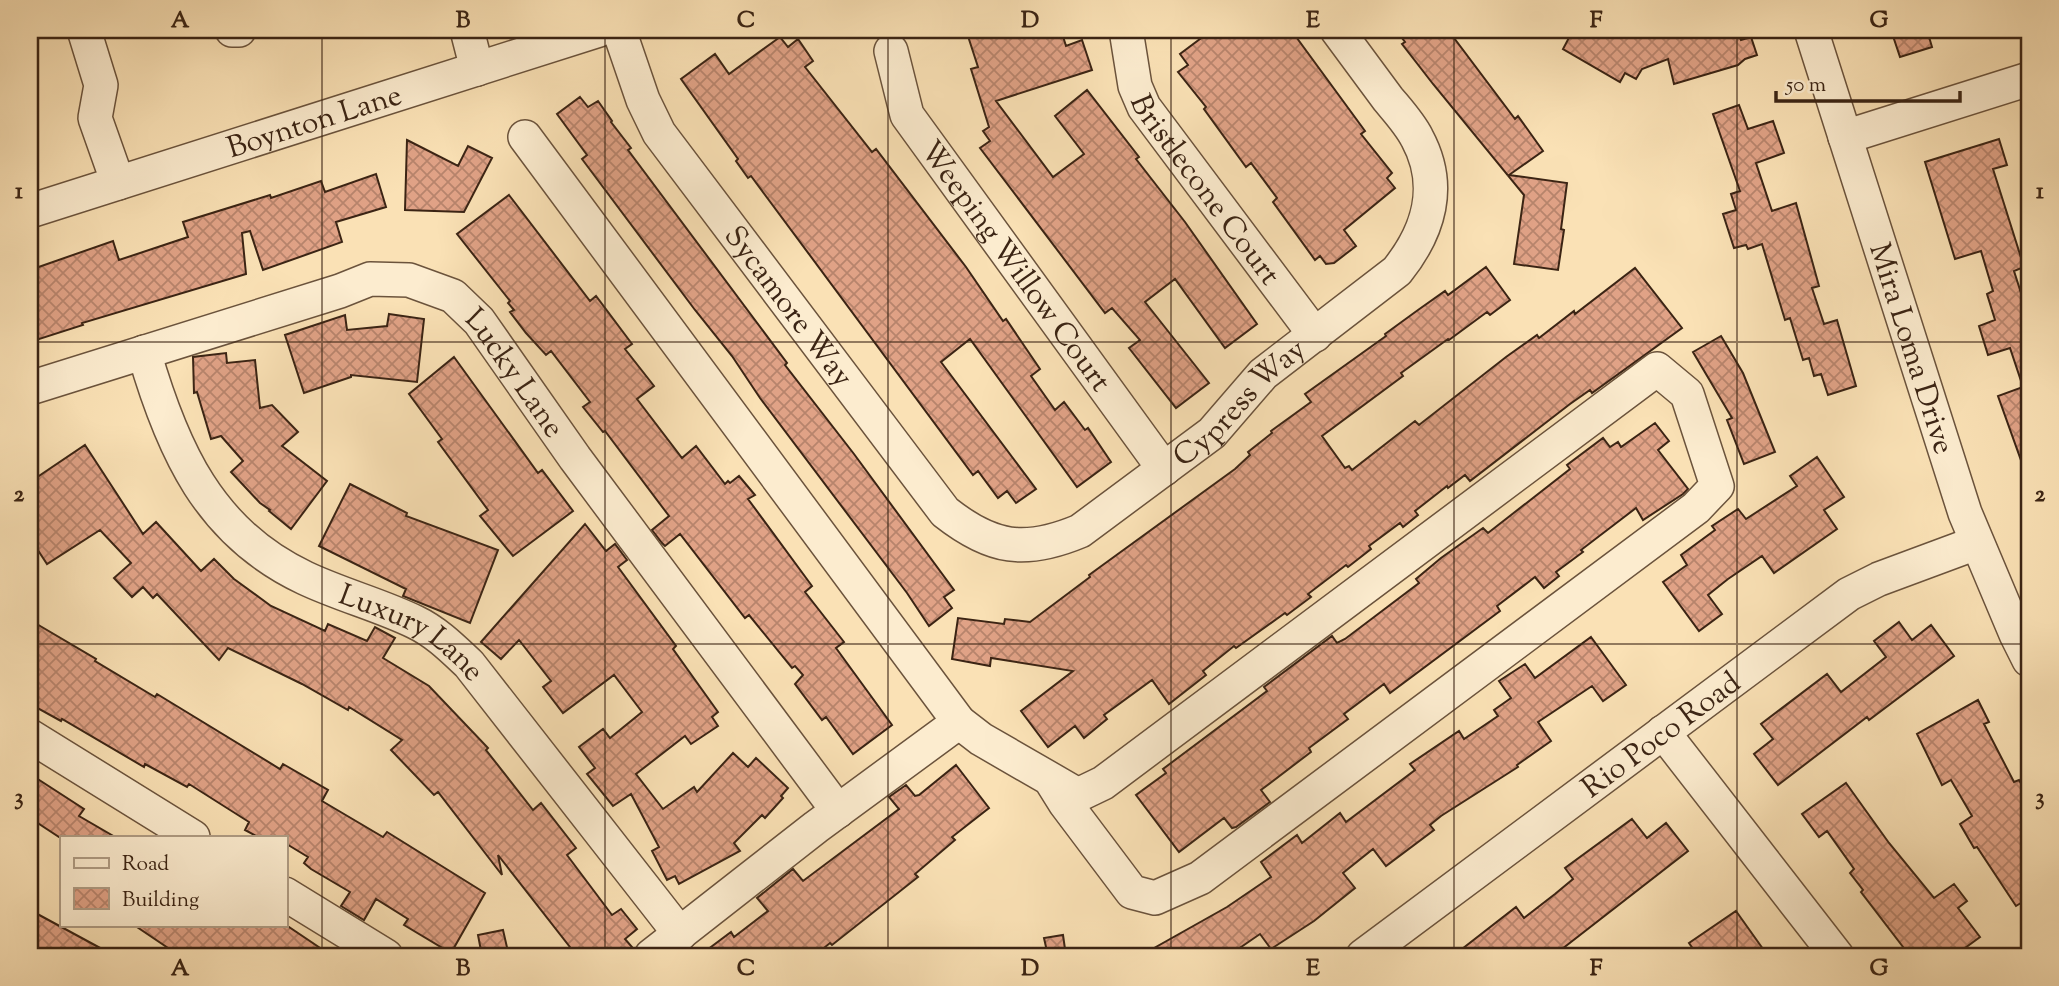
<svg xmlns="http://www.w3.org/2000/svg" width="2059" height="986" viewBox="0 0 2059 986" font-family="'Sorts Mill Goudy',serif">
  <defs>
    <pattern id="building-cross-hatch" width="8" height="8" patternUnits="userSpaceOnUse" patternTransform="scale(1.75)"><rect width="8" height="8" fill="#e0a286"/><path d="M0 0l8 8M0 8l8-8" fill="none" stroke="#b7846c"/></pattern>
  </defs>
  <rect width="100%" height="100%" fill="#fae1b5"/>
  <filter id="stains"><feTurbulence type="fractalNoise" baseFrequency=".00286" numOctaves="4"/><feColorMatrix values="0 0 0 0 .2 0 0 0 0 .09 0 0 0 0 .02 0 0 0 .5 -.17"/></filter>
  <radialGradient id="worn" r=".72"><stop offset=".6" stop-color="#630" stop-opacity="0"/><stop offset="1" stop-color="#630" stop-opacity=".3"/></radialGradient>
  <path fill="url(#building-cross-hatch)" stroke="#3b2414" stroke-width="2" d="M966 30H1061L1066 46 1082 40 1092 70 996 101 1053 177 1084 154 1055 116 1087 90 1139 157 1136 159 1185 222 1257 324 1225 348 1175 279 1145 302 1209 383 1176 408 1129 348 1140 340 1112 308 1105 313 980 148 990 141 983 131 989 127 971 69 978 67Z
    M1212 30H1291L1365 131 1361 134 1392 173 1387 178 1395 188 1344 230 1356 246 1334 263 1326 264 1320 256 1315 260 1273 202 1277 198 1251 163 1246 167 1204 109 1206 107 1178 72 1188 65 1180 54Z
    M1396 30H1448L1515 119 1518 116 1543 151 1509 175 1567 183 1561 229 1564 230 1558 270 1514 264 1524 195 1433 84 1402 44 1405 42Z
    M1573 30H1737L1741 40 1751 37 1757 55 1745 59 1738 65 1674 84 1668 59 1642 69 1636 79 1625 73 1620 82 1563 49Z
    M1891 30H1927L1932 47 1900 57Z
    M780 37 788 47 798 39 813 61 805 67 872 152 876 149 966 267 1003 321 1006 319 1040 369 1031 376 1055 410 1064 402 1085 430 1088 428 1111 462 1077 487 970 339 941 362 1036 489 1016 503 1007 491 998 498 978 471 973 475 751 176 748 178 736 161 738 159 681 79 715 54 729 74Z
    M580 97 588 107 598 101 612 121 611 122 631 148 628 150 787 363 785 365 854 454 954 590 944 597 952 608 929 626 907 593 760 398 732 356 695 310 582 159 587 155 557 114Z
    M1739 105 1748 129 1773 121 1784 153 1756 163 1772 211 1796 203 1819 286 1812 288 1824 324 1837 320 1856 386 1828 395 1821 374 1814 376 1809 358 1803 360 1790 318 1785 320 1762 244 1748 249 1746 245 1734 248 1723 214 1736 210 1731 194 1740 191 1713 114Z
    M1999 139 2007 165 1993 169 2024 267 2014 271 2029 318V476L2027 477 1998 396 2023 387 2010 348 1988 355 1979 326 1995 320 1987 294 1993 291 1981 251 1955 259 1925 162Z
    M407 140 458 166 468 146 492 158 464 212 405 210Z
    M376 174 386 207 336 222 342 242 263 270 250 231 242 233 246 274 82 323 83 325 30 342V270L113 241 119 260 188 237 183 222 270 195 271 198 321 181 325 192Z
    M509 195 590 301 596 296 632 344 625 349 654 386 637 399 682 458 696 446 725 484 728 481 730 483 739 476 755 495 748 499 812 586 805 592 844 642 836 648 892 725 853 754 826 717 822 720 795 684 803 675 795 666 792 668 749 615 745 618 680 534 665 546 662 543 652 530 669 516 605 431 603 432 583 407 590 402 551 351 546 355 526 333 510 312 514 310 508 303 510 301 457 234Z
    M1486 267 1510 300 1490 315 1487 312 1449 340 1448 339 1401 373 1403 376 1322 436 1345 468 1349 466 1352 470 1415 421 1419 425 1506 357 1537 335 1539 338 1574 311 1575 314 1635 268 1682 328 1592 393 1590 390 1570 404 1470 481 1465 475 1448 488 1447 486 1415 511 1418 515 1403 527 1400 523 1369 546 1371 549 1348 567 1346 565 1308 594 1311 597 1287 615 1285 613 1236 648 1234 646 1203 671 1206 675 1169 704 1152 680 1104 715 1107 719 1084 738 1075 726 1048 747 1021 711 1073 671 991 658 990 666 952 659 958 618 1004 624 1005 619 1030 622 1090 577 1089 575 1235 469 1250 455 1248 452 1272 433 1271 431 1311 402 1305 394 1386 336 1385 334 1418 310 1445 291 1448 295Z
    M389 314 424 319 417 382 351 375V377L304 393 285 335 345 315 347 330 387 326Z
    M1721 336 1743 373 1775 452 1744 464 1727 420 1732 418 1693 352Z
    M226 353 227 363 255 360 260 408 272 405 298 432 282 446 327 481 291 529 269 511 270 510 260 503 231 472 243 461 221 436 211 439 197 392 194 393 193 357Z
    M454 357 538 473 542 470 573 511 513 556 480 516 488 510 438 442 442 439 409 394Z
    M1655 423 1669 441 1658 450 1688 489 1683 494 1643 520 1636 508 1581 550 1583 552 1556 572 1559 576 1544 588 1535 577 1497 606 1500 611 1390 693 1384 684 1344 714 1348 719 1309 748 1311 752 1261 790 1270 802 1236 827 1232 828 1224 818 1179 852 1136 795 1166 773 1163 769 1267 691 1264 687 1332 636 1337 643 1345 639 1419 583 1416 579 1441 558 1483 528 1488 533 1570 469 1567 465 1603 438 1610 447 1618 442 1621 447Z
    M85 445 143 534 156 522 201 571 214 559 234 579 271 606 325 631 328 624 367 641 375 627 395 638 383 658 429 686 488 748 486 750 533 810 541 803 576 848 567 855 612 915 621 909 637 929 625 939 632 947 620 956H577L498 855 502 875 438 792 434 795 391 750 402 740 349 707 348 710 302 684 228 648 219 660 157 594 153 598 143 587 132 597 114 578 131 563 100 530 47 564 30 538V482Z
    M1817 457 1844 497 1824 510 1837 529 1774 573 1762 556 1728 579 1708 595 1722 614 1699 631 1663 582 1687 565 1681 555 1715 530 1712 526 1738 509 1746 519 1797 486 1790 476Z
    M350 484 407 513 406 516 498 550 470 623 403 596 406 589 319 546Z
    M585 524 606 551 615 544 627 560 618 567 676 646 673 649 718 712 712 717 718 726 691 744 685 736 636 774 663 809 694 787 697 792 733 753 748 767 756 758 788 788 781 796 783 798 765 818 762 815 734 843 740 851 679 884 675 876 667 880 652 851 659 847 631 794 613 806 587 774 595 768 579 747 603 729 610 738 642 712 614 675 563 713 543 687 551 681 519 640 501 659 481 642Z
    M30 620 96 659 95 661 155 697 157 694 280 769 283 764 328 790 322 801 383 837 387 832 485 893 451 953 404 925 408 919 376 899 364 920 341 906 350 892 311 869 304 863 308 857 285 843V837H258L245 830 249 822 189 784 187 787 145 764 144 767 62 719 61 721 30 704Z
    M1899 622 1912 640 1931 625 1954 656 1869 720 1867 717 1778 785 1754 754 1773 739 1761 724 1827 674 1841 692 1886 657 1874 641Z
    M1591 637 1626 685 1603 701 1592 686 1538 722 1551 741 1517 765 1518 767 1441 816 1430 825 1434 830 1386 866 1373 849 1343 873 1355 888 1314 921 1271 949 1260 934 1228 956H1140L1227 907 1271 877 1261 862 1297 835 1302 843 1340 813 1346 822 1415 770 1410 764 1459 731 1464 739 1498 716 1494 710 1511 698 1499 681 1525 664 1535 678Z
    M1978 700 1989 722 1984 724 2014 782 2019 780 2029 797V898L2016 906 1977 847 1974 848 1960 824 1972 816 1951 780 1942 785 1917 734Z
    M956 765 989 808 952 837 955 840 915 874 918 877 832 945 830 943 814 956H699L731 932 734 937 768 911 757 898 793 869 803 881 899 809 889 797 906 785 915 796 919 795Z
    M30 774 84 809 79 816 115 837H59L30 818Z
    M1846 783 1889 843 1934 898 1954 884 1967 901 1958 908 1980 937 1954 956H1934L1929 949 1919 956H1910L1861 892 1863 890 1850 873 1854 869 1827 831 1819 837 1802 814Z
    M1632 819 1647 838 1666 823 1688 851 1553 956H1453L1516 907 1524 918 1555 894 1573 879 1565 868Z
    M30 910 115 956H30Z
    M1736 911 1768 956H1698L1689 943Z
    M134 925H286L332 956H180Z
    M503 930 509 956H482L478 935Z
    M1063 935 1066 956H1048L1044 938Z"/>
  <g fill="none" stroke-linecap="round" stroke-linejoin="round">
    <defs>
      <g id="minor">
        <path d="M84 30 101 85 95 118 118 183"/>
        <path d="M232 30H239"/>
        <path d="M467 30 477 69"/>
        <path id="s1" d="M619 30 643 100 659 133 945 512C992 549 1025 554 1080 531L1212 433 1263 374 1397 271C1429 231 1443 186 1417 138 1410 124 1398 111 1388 99 1371 76 1354 53 1337 30"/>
        <path id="s2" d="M1126 30 1135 86 1144 107 1315 335"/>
        <path id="s3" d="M1811 30 1965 513 2016 634 2029 660"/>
        <path id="s4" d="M891 51 907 115 1164 469"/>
        <path d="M525 137 959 722 981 739 1078 795 1103 783 1657 369 1687 394 1717 486 1696 508 1200 878 1155 898 1132 892 1065 803 1050 779"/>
        <path d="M1845 137 2029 79"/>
        <path id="s5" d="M30 211 599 30"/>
        <path id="s6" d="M144 352C172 449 209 533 305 578 341 595 380 605 415 622 436 632 452 648 469 664L680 934"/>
        <path id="s7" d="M30 388 340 291 370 279 409 280 453 296 479 321 575 458 838 811"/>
        <path d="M1663 732 1837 956"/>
        <path d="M30 736 193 837"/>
        <path d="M285 894 386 956"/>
        <path d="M651 956 816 827 959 722"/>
        <path id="s8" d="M1363 956 1849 594 1879 579 1976 543"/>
      </g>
    </defs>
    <use href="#minor" stroke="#6b533c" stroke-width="36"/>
    <use href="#minor" stroke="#fceccf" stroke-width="33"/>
  </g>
  <path fill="none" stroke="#3b2414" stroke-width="2" stroke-opacity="0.55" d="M322 30V956M605 30V956M888 30V956M1171 30V956M1454 30V956M1737 30V956M30 342H2029M30 644H2029"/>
  <g text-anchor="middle" stroke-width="6" stroke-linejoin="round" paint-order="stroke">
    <g font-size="30" fill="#3b2414" stroke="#fceccf">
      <text dy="10" stroke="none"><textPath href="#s5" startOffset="298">Boynton Lane</textPath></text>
      <text dy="10" stroke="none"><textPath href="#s2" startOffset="182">Bristlecone Court</textPath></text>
      <text dy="10" stroke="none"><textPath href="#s4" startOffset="252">Weeping Willow Court</textPath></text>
      <text dy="10" stroke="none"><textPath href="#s1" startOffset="327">Sycamore Way</textPath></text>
      <text dy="10" stroke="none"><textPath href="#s3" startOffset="334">Mira Loma Drive</textPath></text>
      <text dy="10" stroke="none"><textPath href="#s7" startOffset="542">Lucky Lane</textPath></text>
      <text dy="10" stroke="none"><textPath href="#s1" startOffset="936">Cypress Way</textPath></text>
      <text dy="10" stroke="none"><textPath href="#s6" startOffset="408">Luxury Lane</textPath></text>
      <text dy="10" stroke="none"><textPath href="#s8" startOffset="371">Rio Poco Road</textPath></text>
    </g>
  </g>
  <rect width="2059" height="986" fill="none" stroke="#fae1b5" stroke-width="77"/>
  <rect x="60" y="836" width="228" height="91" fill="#fceccf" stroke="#af9c84" stroke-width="2"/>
  <rect x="74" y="858" width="35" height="10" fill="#fceccf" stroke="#af9c84" stroke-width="2"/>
  <text x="122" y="870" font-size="21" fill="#3b2414">Road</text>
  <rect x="74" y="888" width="35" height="21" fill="url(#building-cross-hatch)" stroke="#af9c84" stroke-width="2"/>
  <text x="122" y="906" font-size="21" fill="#3b2414">Building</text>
  <path d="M1776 91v10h184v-10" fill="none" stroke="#3b2414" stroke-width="3.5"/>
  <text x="1786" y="91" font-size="21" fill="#3b2414" stroke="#fceccf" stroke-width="5" paint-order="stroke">50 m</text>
  <rect x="38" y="38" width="1983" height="910" fill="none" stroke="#3b2414" stroke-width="2.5"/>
  <g font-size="23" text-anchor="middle" font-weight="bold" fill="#3b2414">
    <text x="180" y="27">A</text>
    <text x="463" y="27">B</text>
    <text x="746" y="27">C</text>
    <text x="1030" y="27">D</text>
    <text x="1313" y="27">E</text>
    <text x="1596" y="27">F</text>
    <text x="1879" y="27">G</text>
    <text x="19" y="198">1</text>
    <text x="2040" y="198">1</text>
    <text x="19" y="501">2</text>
    <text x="2040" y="501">2</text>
    <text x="19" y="804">3</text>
    <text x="2040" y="804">3</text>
    <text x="180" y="975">A</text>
    <text x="463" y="975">B</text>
    <text x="746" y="975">C</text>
    <text x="1030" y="975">D</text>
    <text x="1313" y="975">E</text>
    <text x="1596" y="975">F</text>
    <text x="1879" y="975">G</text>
  </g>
  <rect width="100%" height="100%" filter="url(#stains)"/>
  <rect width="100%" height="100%" fill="url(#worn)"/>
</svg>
